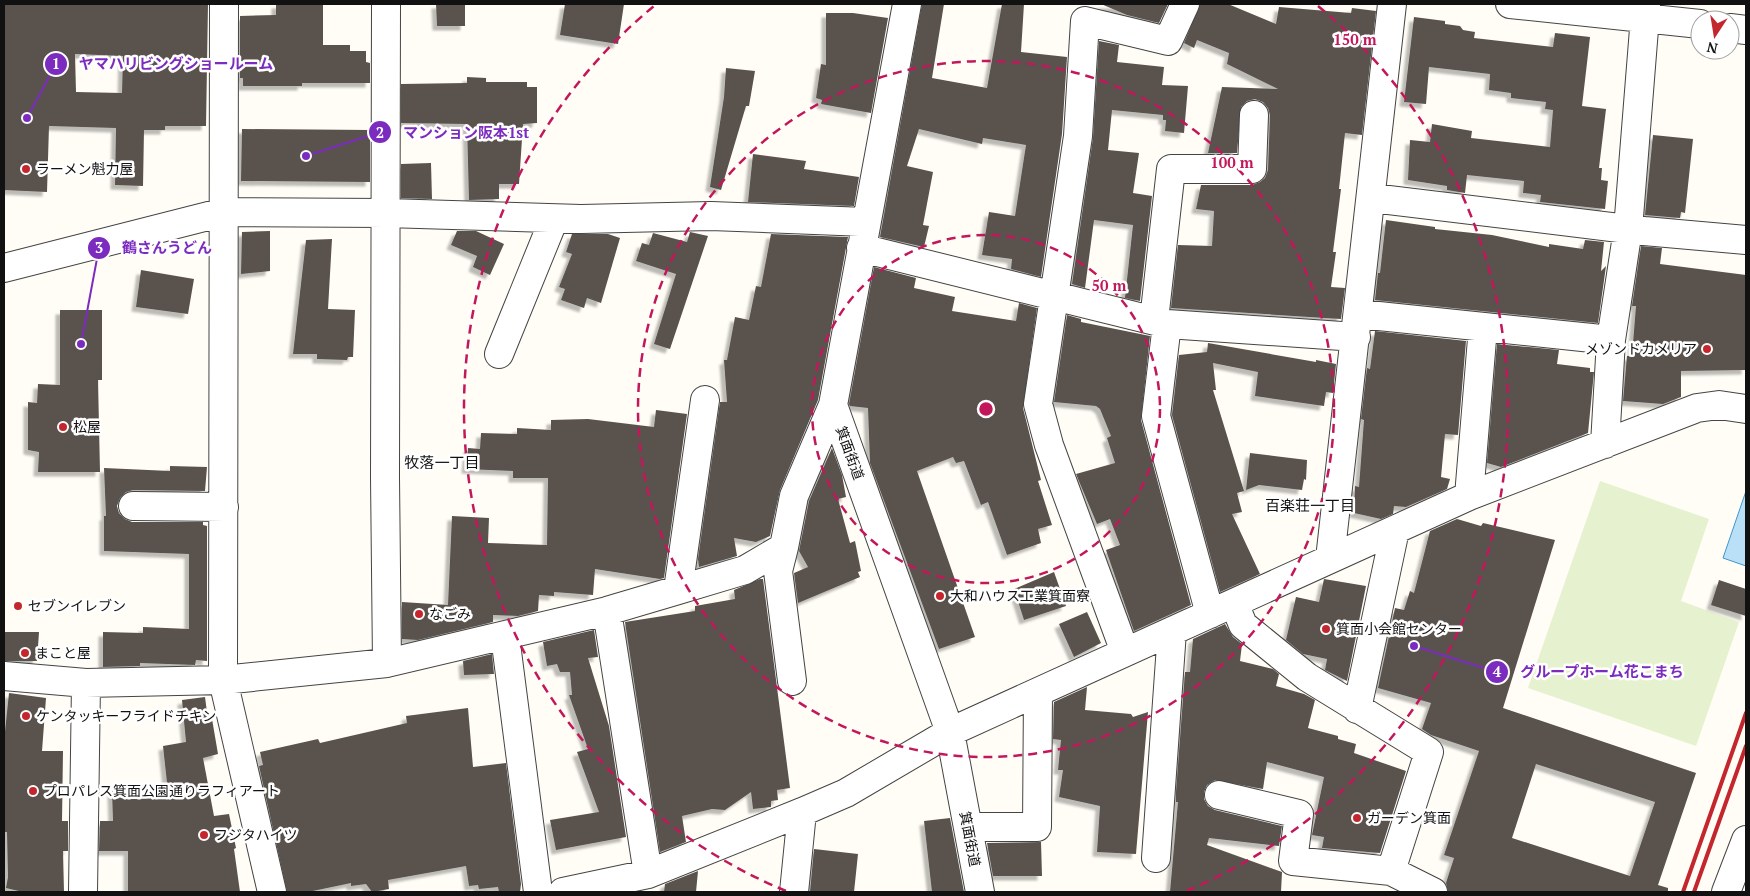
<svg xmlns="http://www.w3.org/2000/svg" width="1750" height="896" viewBox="0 0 1750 896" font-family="'PT Serif','Noto Sans JP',serif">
  <defs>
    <filter id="shadow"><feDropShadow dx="-4.5" dy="4.5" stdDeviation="1" flood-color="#0004"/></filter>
  </defs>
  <rect width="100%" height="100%" fill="#fffdf5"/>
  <path fill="#e6f2cf" d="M1600 481 1709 519 1681 601 1739 622 1696 746 1528 688Z"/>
  <path fill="#b9e0f7" stroke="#3f96cf" d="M1746 491V566L1723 558Z"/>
  <path fill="#5a524d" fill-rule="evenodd" filter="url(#shadow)" d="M4 4H208L206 126H165V130H144L143 186 115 185 116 128 49 126 47 192 4 190ZM75 54 123 56 122 93 76 92Z
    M276 4H323V45H350V51H366V62L370 63V83H302V86H243V78H240V16L276 15Z
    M436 4H465V26H437Z
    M565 4H624L618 44 560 35Z
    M922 4H944L932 78 987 88 1002 4H1024L1021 52 1067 57 1062 134 1041 277 1011 269 1012 259 982 255 989 212 1015 216 1026 145 983 138 982 144 919 129 907 166 933 172 923 225 929 226 924 247 880 237Z
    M1101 4H1168L1159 23 1127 15Z
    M1200 4H1228L1276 24 1279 7 1351 13 1352 8 1376 11 1362 135 1345 133 1339 189H1341L1333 252H1336L1331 287 1345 288 1341 319 1171 308 1178 245 1212 246 1214 211 1196 209 1201 185H1252L1260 182 1265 178 1268 170 1270 115 1268 108 1263 102 1255 99 1247 101 1241 107 1237 153H1208L1222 87 1278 89 1227 64 1229 53 1197 40 1194 48 1184 43Z
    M826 13H853L888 18 871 113 821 104 822 100 816 98 821 64 826 65Z
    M1414 17 1445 21V24L1460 26 1463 30 1475 32 1474 38 1553 47 1555 33 1590 37 1582 106 1606 109 1599 168H1602L1601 180 1608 181 1605 209 1540 202 1541 195 1523 193 1524 181 1467 175 1465 193 1447 190V186L1408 180 1410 140 1430 142 1432 124 1472 131 1471 138 1550 147 1553 110 1545 109 1546 102 1511 98V93L1489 90 1490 74 1429 67 1426 104 1404 102Z
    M1099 41 1119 45 1117 62 1164 67 1162 85 1188 86 1184 133 1165 131 1166 120H1163V115L1112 110 1108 150 1139 153 1133 193 1152 196 1140 301 1125 298 1133 225 1094 220 1085 288 1072 284 1093 138Z
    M726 68 755 71 749 106H746L721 190 710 187 724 97Z
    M467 77 486 78V82H527V87H537V123L523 124 519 184H499V199L469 200 467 124 401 123V84L467 83Z
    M242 129 370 130V182L241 181Z
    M1653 135 1693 139 1685 213 1681 212 1680 218 1645 215Z
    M753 154 806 161 804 169 859 177 854 206 748 202Z
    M431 163 432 199 401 198V164Z
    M1386 220 1435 227V229L1492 235 1549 247V244L1583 249 1585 240 1604 242 1601 271 1606 266 1598 323 1375 300 1378 273H1380Z
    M270 231V271L241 274 242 232Z
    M457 231H476L504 244 490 275 473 267 477 256 451 245Z
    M690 232 708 236 670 349 654 344 676 274 636 261 642 243 649 245 653 233 687 242Z
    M572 234H608L620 238 601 303 587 298 584 308 561 300 565 289 559 287 572 254 566 252Z
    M771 234 848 237 818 400 780 490 770 536 756 542 734 538 737 556 699 567 698 559 720 402H727L724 360H727L735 317 749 320 756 286 761 287Z
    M332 239 328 309 355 310 353 357H348L347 360 317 359V354H293L306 240Z
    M1641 246 1662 248 1660 264 1746 275V370L1681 371V397L1663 404 1623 401 1627 356H1632L1636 306H1632Z
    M874 267 916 278 914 288 955 297 952 311 1016 321 1019 303 1037 308 1023 408 1041 480 1038 481 1052 525 1038 529 1041 543 1007 555 988 502 981 505 964 461 956 463 953 457 917 471 975 637 939 649 870 463 868 408 850 406 849 404Z
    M141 270 194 279 188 314 136 307Z
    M60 310H102V380H98L100 472H38L39 452 28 450V402L37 403 38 384 60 385Z
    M1067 315 1081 319V322L1150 336 1141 420 1191 605 1134 631 1106 550 1120 545 1110 519 1097 524 1076 474 1115 463 1107 438 1111 436 1100 409 1096 406 1054 402Z
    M1375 331 1466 341 1458 435 1445 434 1441 477 1450 479 1447 489 1406 507 1394 506 1393 514 1381 519 1354 513 1355 486 1359 487 1364 420 1361 419 1367 368 1370 369Z
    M1208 343 1316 362V360L1336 364 1333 393 1326 392 1324 406 1255 396 1258 372 1213 363 1216 390H1213L1244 491 1237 493 1242 512 1232 514 1260 574 1220 592 1172 415 1179 355 1207 352Z
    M1497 344 1559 350 1557 364 1590 368V372H1594L1588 433 1501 467 1487 463Z
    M656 410 687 414 664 578 660 579 595 569 593 595 554 592V596L539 595 538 611 518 616 493 615V622L418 640 402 639V602L448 605 452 516 489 518 488 543 547 545 548 478H513V471L466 469 468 448 480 449 481 433 517 434V428L551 430V420L588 419 654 427Z
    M832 448 842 475 846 497 838 499 850 543 855 541 861 571 858 572 860 577 798 603 794 573 808 567 799 551 809 501Z
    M1250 453 1307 460 1306 480 1304 479 1302 490 1259 485 1246 490Z
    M170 466 207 467 205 491 133 490 126 492 120 498 117 506 119 513 125 519 132 522H203V525L207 526V661L196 660 195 665 140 663V666L103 667V632L143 633V627L189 629V554L104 551V516H106L104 468 170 471Z
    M1457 519 1481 526 1483 523 1555 540 1503 708 1696 773 1658 885 1668 888V892H1448L1446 883 1454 858 1444 855 1479 751 1431 735 1422 729 1431 703 1378 688 1395 608 1404 610 1410 591 1414 593 1430 531ZM1536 764 1655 802 1630 876 1512 838Z
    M1054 572 1066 606 1024 620 1014 589Z
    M760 579H763L790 788 777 790 778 800 771 801V807L753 809 751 792 725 810 712 809 682 816 686 842 660 852 625 622 695 611V606L735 599 734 590Z
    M1324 579 1366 586 1347 681 1325 670 1327 659 1303 654 1286 640 1296 597 1319 602Z
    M1719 580 1746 589V616L1711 605Z
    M1087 612 1101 643 1074 657 1059 624Z
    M1225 624 1233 637 1242 644 1240 661 1273 669 1279 674 1276 686 1304 694 1315 700 1308 728 1338 736V739L1356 744 1354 753 1406 771 1380 853 1322 848 1324 837 1312 835 1324 777 1267 762 1263 789 1215 780 1207 785 1204 792V799L1208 806 1215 810 1282 826 1279 846 1209 838 1207 845 1282 872 1281 892H1170L1178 802H1176V792L1185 672H1190L1193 639Z
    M594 630 598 657 588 658 609 726 626 837 556 850 550 820 599 812 577 752 588 749 569 695H572L570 672H560L557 664 547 666 543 642Z
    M4 632H39L37 661H4Z
    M492 654 494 674 464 675 463 661Z
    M1087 687 1085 710 1131 714 1133 717 1148 712 1136 854 1097 852 1100 806 1059 797 1063 770H1058L1061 740 1053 739 1054 702Z
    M9 693 46 698 42 751H63L62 821H68V851H63L64 892H23L6 888 8 877 7 832H4V741Z
    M205 697 208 720 212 719 218 754 203 758 214 816 229 814 236 848 234 849 240 892H128V851H99L100 821H113L112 791 168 792 163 746 186 742 182 700Z
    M468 708 473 767 506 763 521 884 520 892H499L498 887 479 889 478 885 469 886 466 866 388 880 389 889 372 892 366 884 351 886V883L308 892H287L259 766 263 765 260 752 318 739 320 743 407 723 406 716Z
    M950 818 964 892H932L924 821Z
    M1041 842 1042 876H993L987 843Z
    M814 849 858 854 854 892H810Z
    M698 871 696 892H664L665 884Z"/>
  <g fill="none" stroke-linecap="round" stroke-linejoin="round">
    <defs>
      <path id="minor" d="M224 4 223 680 272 892
        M386 4 385 477 387 663
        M907 4 833 405 950 732 980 892
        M1510 4 1700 24
        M1730 28 1746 30
        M1372 198 1644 231 1746 240
        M861 248 1167 324 1356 337
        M4 268 224 212 386 213 581 219 711 216 866 222
        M1359 314 1611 340
        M1154 320 1171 169H1252L1254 115
        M1167 324 1156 416 1210 614
        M499 354 554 219
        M1605 444 1611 340 1628 229 1646 4
        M1469 496 1483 327
        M133 506 224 507
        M784 547 778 571 792 681
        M1330 559 1392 4
        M678 590 705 400
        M1234 603 1243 625 1307 677 1429 752 1391 871 1433 892
        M607 611 648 874
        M505 636 538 892
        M1125 652 1049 445 1038 404 1078 136 1085 21 1168 41 1185 4
        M4 676 86 683 223 680 387 663 607 611 678 590 745 570 784 547 794 496 833 405
        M1357 709 1395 530
        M1219 795 1299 814 1293 861 1391 871
        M968 827H1037L1038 692
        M1156 858 1172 631
        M83 892 86 683
        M563 892 648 874 802 812 846 793 950 732 1469 496 1697 408 1719 405 1746 409
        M794 892 802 812
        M1726 892 1746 840"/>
    </defs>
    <use href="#minor" stroke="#444" stroke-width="30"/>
    <use href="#minor" stroke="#fff" stroke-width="28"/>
    <path stroke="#c4262e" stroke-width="4" d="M1683 892 1746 713
      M1694 892 1746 746"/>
  </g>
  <g fill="none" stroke="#c2185b" stroke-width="2.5" stroke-dasharray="9 6">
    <circle cx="986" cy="409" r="174"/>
    <circle cx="986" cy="409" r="348"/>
    <path d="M786 891A522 522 0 0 1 654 6M1318 6A522 522 0 0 1 1186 891"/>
  </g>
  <g fill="#c4262e" stroke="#fff" stroke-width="2">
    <circle cx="26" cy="169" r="5"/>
    <circle cx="1707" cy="349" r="5"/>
    <circle cx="63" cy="427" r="5"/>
    <circle cx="940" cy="596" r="5"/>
    <circle cx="18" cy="606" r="5"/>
    <circle cx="419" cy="614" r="5"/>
    <circle cx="1326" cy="629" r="5"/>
    <circle cx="25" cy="653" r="5"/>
    <circle cx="26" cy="716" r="5"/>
    <circle cx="33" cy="791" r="5"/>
    <circle cx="1357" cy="818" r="5"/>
    <circle cx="204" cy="835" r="5"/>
  </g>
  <g text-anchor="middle" stroke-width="5" stroke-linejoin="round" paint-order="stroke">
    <g font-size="14" fill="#111" stroke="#fff" text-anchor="start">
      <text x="36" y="174">ラーメン魁力屋</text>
      <text x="1697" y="354" text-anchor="end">メゾンドカメリア</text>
      <text x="73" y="432">松屋</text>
      <text x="950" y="601">大和ハウス工業箕面寮</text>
      <text x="28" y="611">セブンイレブン</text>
      <text x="429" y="619">なごみ</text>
      <text x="1336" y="634">箕面小会館センター</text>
      <text x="35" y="658">まこと屋</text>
      <text x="36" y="721">ケンタッキーフライドチキン</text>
      <text x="43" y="796">プロパレス箕面公園通りラフィアート</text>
      <text x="1367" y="823">ガーデン箕面</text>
      <text x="214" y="840">フジタハイツ</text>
    </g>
    <g font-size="14" fill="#111" stroke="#fff">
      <text transform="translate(850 453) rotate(70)" y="5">箕面街道</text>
      <text transform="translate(970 839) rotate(79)" y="5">箕面街道</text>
    </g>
    <g font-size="15" fill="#111" stroke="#fff">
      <text x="442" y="468">牧落一丁目</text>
      <text x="1310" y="511">百楽荘一丁目</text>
    </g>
  </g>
  <circle cx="986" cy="409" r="8" fill="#c2185b" stroke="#fff" stroke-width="2.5"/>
  <g font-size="15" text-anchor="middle" font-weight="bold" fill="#c2185b" stroke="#fff" stroke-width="5" stroke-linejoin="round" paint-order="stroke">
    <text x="1355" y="45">150 m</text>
    <text x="1232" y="168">100 m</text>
    <text x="1109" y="291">50 m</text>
  </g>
  <path fill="none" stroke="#7b2cbf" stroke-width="2" d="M27 118L56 64M306 156L380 132M81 344L99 248M1414 646L1497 672"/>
  <g fill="#7b2cbf" stroke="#fff" stroke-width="2">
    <circle cx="27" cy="118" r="5"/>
    <circle cx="306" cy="156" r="5"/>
    <circle cx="81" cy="344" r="5"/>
    <circle cx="1414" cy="646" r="5"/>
    <circle cx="56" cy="64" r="12"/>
    <circle cx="380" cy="132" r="12"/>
    <circle cx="99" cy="248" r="12"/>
    <circle cx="1497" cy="672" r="12"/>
  </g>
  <g font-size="15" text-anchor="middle" font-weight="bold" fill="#fff">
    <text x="56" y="69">1</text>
    <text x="380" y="138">2</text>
    <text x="99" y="253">3</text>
    <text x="1497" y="677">4</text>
  </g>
  <g font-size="15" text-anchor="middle" font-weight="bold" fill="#7b2cbf" stroke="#fff" stroke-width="5" stroke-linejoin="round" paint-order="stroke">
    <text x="176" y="69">ヤマハリビングショールーム</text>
    <text x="466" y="138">マンション阪本1st</text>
    <text x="167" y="253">鶴さんうどん</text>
    <text x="1602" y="677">グループホーム花こまち</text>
  </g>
  <rect width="1750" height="896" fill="none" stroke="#111111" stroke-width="10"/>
  <g transform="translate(1715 35) rotate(192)"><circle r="24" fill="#ffffff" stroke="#a0a0a0"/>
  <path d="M0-4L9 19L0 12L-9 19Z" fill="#c4262e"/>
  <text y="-8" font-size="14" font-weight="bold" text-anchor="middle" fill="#111111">N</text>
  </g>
</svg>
